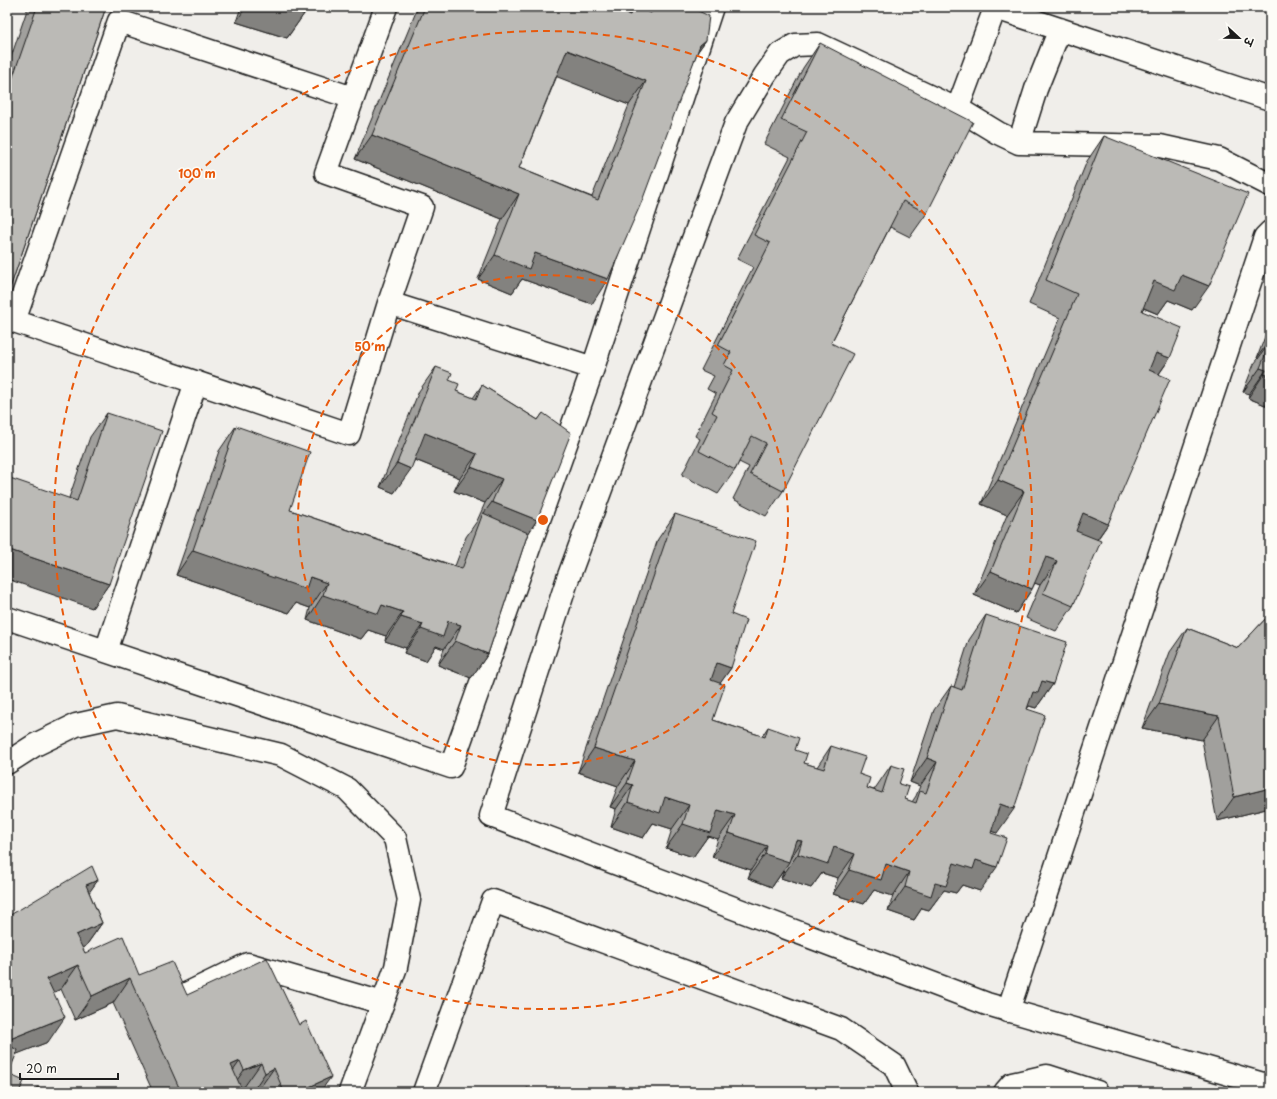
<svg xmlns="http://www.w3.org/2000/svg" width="1277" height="1099" viewBox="0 0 1277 1099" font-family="'Playpen Sans','Playpen Sans Deva',sans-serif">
  <rect width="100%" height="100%" fill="#f0eeea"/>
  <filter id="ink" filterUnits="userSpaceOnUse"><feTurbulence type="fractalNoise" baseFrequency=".025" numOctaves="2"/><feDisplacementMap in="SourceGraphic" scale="8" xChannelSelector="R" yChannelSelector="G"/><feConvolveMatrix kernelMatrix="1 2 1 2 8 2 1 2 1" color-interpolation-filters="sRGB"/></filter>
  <g filter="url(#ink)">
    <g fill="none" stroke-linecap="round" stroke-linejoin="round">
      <defs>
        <path id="minor" d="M993 7 1270 99
          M353 98 119 21 14 321 349 434 389 303 422 207 326 173 386 7
          M957 110 995 8
          M1019 143 1036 89 1060 29
          M1270 185 1219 159 1160 146 1019 143 998 133 965 113 818 44 795 45 780 54 765 75 736 123 567 581 491 816 987 1004 1270 1086
          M389 303 593 368 712 7
          M7 618 451 767 593 368
          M106 651 196 382
          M7 763 35 745 76 725 117 716 281 755 347 789 395 838 409 900 396 967 350 1092
          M174 1000 248 964 383 1003
          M1008 1011 1265 237 1270 232
          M424 1092 493 901 841 1029 894 1065 907 1092
          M1005 1092 1012 1084 1047 1076 1097 1092"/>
      </defs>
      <use href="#minor" stroke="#1c1c1c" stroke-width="25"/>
      <use href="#minor" stroke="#fdfcf7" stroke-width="22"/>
    </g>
    <path fill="#a1a09d" stroke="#1c1c1c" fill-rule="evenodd" d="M28 7H106L7 297V69Z
      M241 7H307L304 14 287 38 236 22Z
      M418 7H615L614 9 628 14 633 7H637L646 11 649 7H690L706 40 698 51 592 304 522 279 512 293 478 279 502 219 355 159ZM557 76 629 105 592 197 519 168Z
      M820 43 927 213 910 237 890 227 831 343 783 491 766 516 733 499 749 467 739 462 735 470 718 494 682 475 700 439 695 436 716 394 707 389 714 376 701 370 753 267 737 259 790 157 764 144 803 68Z
      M1104 136 1192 310 1168 300 1158 314 1143 308 1142 311 1170 358 1159 374 1108 524 1097 540 1073 606 1056 631 1026 618 1040 585 1035 583 1032 589 1016 613 974 595 1007 515 981 504 1060 318 1029 304 1087 161Z
      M1270 323V407L1248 398 1249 394 1243 392 1254 364 1258 359 1257 358Z
      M436 367 449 380 456 391 473 398 482 385 538 420 543 413 537 520 527 536 488 654 471 678 438 665 444 649 436 646 426 661 404 653 406 648 385 641 386 636 368 630 361 639 307 620 310 608 296 603 289 613 176 575 219 451 236 426 290 510 455 566 466 537 477 521 485 503 454 491 460 478 415 460 394 493 380 487 419 391Z
      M107 413 109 584 92 608 69 498 90 437Z
      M675 514 731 614V668L720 683 713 720 762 736 768 727 795 750 804 763 817 767 831 746 859 774 867 788 874 790 891 765 905 799 912 802 916 796 920 786 910 782 934 710 951 686 954 687 969 640 986 615 1053 684 1036 708 1029 706 1027 709 997 833 991 831V833L980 891 962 885 956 893 944 890 929 910 922 908 914 920 888 911 893 896 874 890 864 904 833 894 838 878 822 873 811 888 781 878 784 870 772 887 748 878 751 870 712 857 718 839 708 836 693 857 666 848 672 829 653 823 643 838 611 827 616 809 610 807 618 786 578 772 658 539Z
      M1270 614V808L1217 821 1202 740 1142 728 1170 652 1187 628 1238 648Z
      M98 880 89 892 102 923 85 947 82 948 85 953 139 975 187 995 320 1092H246L244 1087 241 1088 243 1092H153L113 1003 75 1020 61 989 53 993 48 1042 16 1054 8 1074 7 1092V917Z"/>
    <path fill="#83827f" stroke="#1c1c1c" d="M246 7H283L304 14 287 38 236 22Z
      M706 40 689 64 700 45Z
      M567 50 646 81 629 105 550 74Z
      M372 135 519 194 502 219 355 159Z
      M535 253 608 279 592 304 522 279 512 293 478 279 495 255Z
      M1182 275 1209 286 1192 310 1168 300 1158 314 1137 305 1154 281Z
      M1270 339V342L1258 359 1257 358Z
      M1156 353 1170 358 1153 382 1139 377Z
      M1260 368 1266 370 1249 394 1243 392Z
      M1264 374 1270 376V407L1248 398Z
      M425 433 477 454 460 478 408 457Z
      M397 463 411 469 394 493 380 487Z
      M471 467 502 479 485 503 454 491Z
      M998 480 1024 491 1007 515 981 504Z
      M492 502 537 520 521 544 481 517Z
      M1083 513 1108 524 1091 548 1066 538Z
      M7 549 109 584 92 608 7 579Z
      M193 550 310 577 327 583 310 608 296 603 289 613 176 575Z
      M1046 557 1057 561 1040 585 1029 581Z
      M991 571 1032 589 1016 613 974 595Z
      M323 595 382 605 403 612 386 636 368 630 361 639 307 620Z
      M401 617 423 624 406 648 385 641Z
      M448 621 461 625 444 649 436 646 426 661 404 653 421 629Z
      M455 641 488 654 471 678 438 665Z
      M717 663 731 668 714 692 700 687Z
      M1042 681 1053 684 1036 708 1029 706 1021 717 1033 692Z
      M1159 704 1219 716 1202 740 1142 728Z
      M594 748 635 761 618 786 578 772Z
      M927 758 937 762 920 786 910 782Z
      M627 783 633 785 616 809 610 807Z
      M1270 788V808L1217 821 1234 797Z
      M665 797 689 805 672 829 653 823 643 838 611 827 628 802Z
      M1000 804 1014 809 997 833 984 829Z
      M718 810 735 815 718 839 708 836 693 857 666 848 683 824Z
      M729 833 767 846 751 870 712 857Z
      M796 840 802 841 788 862H789L772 887 748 878 765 854Z
      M834 847 855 854 838 878 822 873 811 888 781 878 798 854Z
      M976 860 997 867 980 891 962 885 956 893 944 890 929 910 922 908 914 920 888 911 905 887 935 883 954 863Z
      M886 864 909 872 893 896 874 890 864 904 833 894 849 870Z
      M98 880 81 904 86 885Z
      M102 923 85 947 60 959 76 935Z
      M78 965 61 989 30 1003 47 979Z
      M130 978 113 1003 75 1020 92 996Z
      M65 1017 48 1042 7 1058V1043L10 1039Z
      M240 1061 223 1085 231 1065Z
      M261 1063 244 1087 233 1092H229L244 1070Z
      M274 1068 257 1092H252L265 1073Z
      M331 1077 320 1092H298Z"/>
    <path fill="#bbbab6" stroke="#1c1c1c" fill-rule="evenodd" d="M37 7H106L7 297V94Z
      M283 7H307L304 14Z
      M425 7H615L614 9 630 15 633 7H637L651 13 653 7H690L709 16 706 40 700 45 642 201 608 279 535 253 529 269 495 255 519 194 372 135ZM567 50 646 81 598 200 519 168Z
      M820 43 973 122 927 213 903 201 831 343 853 354 783 491 750 474 766 443 752 436 735 470 699 451 717 415 712 412 733 370 724 365 731 352 718 345 770 243 754 235 807 132 781 120Z
      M1104 136 1248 194 1209 286 1182 275 1175 290 1154 281 1142 311 1182 328 1170 358 1156 353 1149 370 1170 379 1108 524 1083 513 1076 531 1101 541 1073 606 1043 593 1057 561 1046 557 1032 589 991 571 1024 491 998 480 1077 294 1046 280Z
      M1270 343V376L1264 374 1266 370 1260 368Z
      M436 367 452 373 449 380 459 384 456 391 476 399 482 385 538 420 543 413 571 433 537 520 492 502 502 479 471 467 477 454 425 433 411 469 397 463Z
      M107 413 162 431 109 584 7 549V477L77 501Z
      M236 426 310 452 290 510 462 569 483 513 528 533 488 654 455 641 461 625 448 621 443 637 421 629 423 624 401 617 403 612 382 605 378 614 323 595 327 583 310 577 306 589 193 550Z
      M675 514 756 541 731 614 746 620 731 668 717 663 711 680 725 685 713 720 765 737 768 727 799 738 795 750 807 754 804 763 824 769 831 746 865 757 859 774 870 778 867 788 882 793 891 765 904 769 899 784 909 787 905 799 916 803 920 791 926 793 937 762 927 758 951 686 962 690 986 615 1067 642 1053 684 1042 681 1038 693 1033 692 1027 709 1045 715 1014 809 1000 804 991 833 1007 838 997 867 976 860 973 869 954 863 946 886 935 883 931 896 905 887 909 872 886 864 881 880 849 870 855 854 834 847 828 864 798 854 802 841 796 840 789 862 765 854 767 846 729 833 735 815 718 810 710 833 683 824 689 805 665 797 660 813 628 802 633 785 627 783 635 761 594 748Z
      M1270 614V788L1234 797 1219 716 1159 704 1187 628 1238 648Z
      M92 866 98 880 86 885 102 923 76 935 85 953 123 936 139 975 172 962 187 995 267 958 299 1025 306 1021 331 1077 298 1092H288L287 1090 284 1092 274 1068 265 1073 261 1063 244 1070 240 1061 231 1065 243 1092H181L130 978 92 996 78 965 47 979 65 1017 10 1039 7 1033V917Z
      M7 1045 18 1050 8 1074 24 1081 19 1092H7Z
      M37 1087 49 1092H35Z
      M527 1088 537 1092H525Z"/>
  </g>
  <g fill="none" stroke="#e8590c" stroke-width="2" stroke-dasharray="7 5">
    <circle cx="543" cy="520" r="245"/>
    <circle cx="543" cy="520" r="489"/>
  </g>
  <circle cx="543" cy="520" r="6" fill="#e8590c" stroke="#fdfcf7" stroke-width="2"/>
  <g font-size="12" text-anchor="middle" font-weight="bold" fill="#e8590c" stroke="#fdfcf7" stroke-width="3" stroke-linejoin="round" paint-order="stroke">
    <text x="197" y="178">100 m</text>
    <text x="370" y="351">50 m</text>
  </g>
  <rect width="1277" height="1099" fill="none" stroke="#fdfcf7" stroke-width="24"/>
  <rect x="12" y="12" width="1253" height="1075" fill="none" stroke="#1c1c1c" stroke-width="1.5" filter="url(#ink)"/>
  <g transform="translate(1239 38) rotate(112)" stroke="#fdfcf7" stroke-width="3" paint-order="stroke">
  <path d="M0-3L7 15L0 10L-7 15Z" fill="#1c1c1c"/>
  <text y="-6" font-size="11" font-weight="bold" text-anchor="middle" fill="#1c1c1c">उ</text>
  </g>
  <path d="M20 1073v6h98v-6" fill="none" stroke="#1c1c1c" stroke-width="2"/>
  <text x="26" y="1073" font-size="12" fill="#1c1c1c" stroke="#fdfcf7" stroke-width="3" paint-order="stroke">20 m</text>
</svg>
